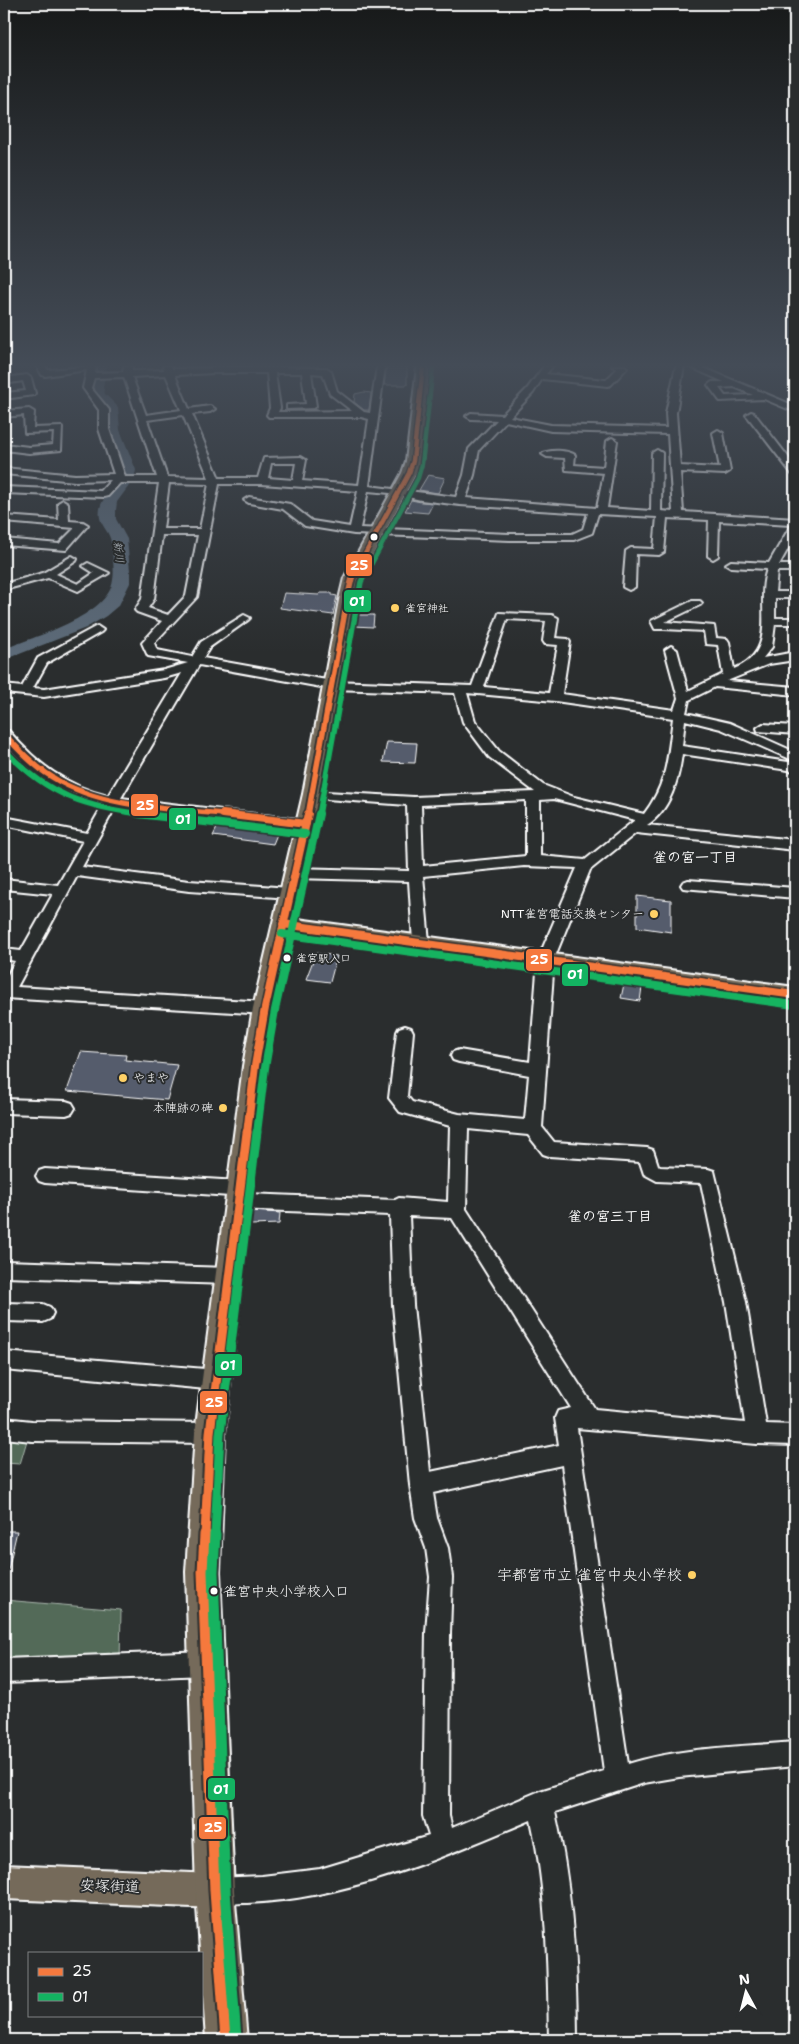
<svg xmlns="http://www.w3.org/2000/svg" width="799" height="2044" viewBox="0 0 799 2044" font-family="'Shantell Sans','Klee One',sans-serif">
  <rect width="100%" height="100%" fill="#2a2d2e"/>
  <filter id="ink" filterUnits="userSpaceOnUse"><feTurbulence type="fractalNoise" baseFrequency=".02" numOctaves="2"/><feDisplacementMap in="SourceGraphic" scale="10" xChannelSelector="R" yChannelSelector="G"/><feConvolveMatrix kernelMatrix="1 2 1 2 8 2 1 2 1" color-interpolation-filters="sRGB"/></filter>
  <g filter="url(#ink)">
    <path fill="#536b59" stroke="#a9b5ac" d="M4 1435 28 1437 20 1464 4 1463Z
      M4 1600 121 1610 120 1662H4Z"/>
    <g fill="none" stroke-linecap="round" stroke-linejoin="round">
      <path fill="#5c6b78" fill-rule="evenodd" d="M93 366H107L103 387 105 394 118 407 120 430 136 470 134 479 117 502 116 510V519L127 539 131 581 119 605 106 616 86 628 4 660V649C33 637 109 616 113 580 115 569 112 554 111 542 110 533 102 527 100 518 96 496 121 488 120 470 120 458 109 443 106 431 104 424 105 415 104 408 88 391 89 388 93 366Z"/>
    </g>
    <path fill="#545b6c" stroke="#fff" d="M387 366H407V385H384Z
      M364 392 371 393 369 410H364L354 402 355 394Z
      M428 475 445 478 438 493 419 490Z
      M411 500 421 502 433 503 428 513 405 511Z
      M284 593 319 595 320 593H332V595L337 596 333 615 280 608Z
      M356 615H374L373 627 354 626Z
      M387 742 417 743 415 763 383 762Z
      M221 820 280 827 273 844 213 836Z
      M637 896 671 900V932L637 927Z
      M316 953 337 956 330 982 306 979Z
      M624 984 642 987 640 1001 621 998Z
      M81 1052 126 1055 125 1060 177 1065 167 1100 67 1091Z
      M252 1211 280 1213 279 1224 251 1225Z
      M4 1531H17L8 1570 4 1569Z"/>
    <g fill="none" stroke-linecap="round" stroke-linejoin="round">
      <defs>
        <path id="minor" d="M37 366H45L48 370 96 366 95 373 123 372 124 366H132V371L164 370 163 366H171L173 369 211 368 212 366 327 368 331 371 337 391 364 412 370 413 377 366H385L369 486 456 497 464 475 469 449 497 420 471 419 466 416 471 413 502 415 527 389 544 366H553L546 374 606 380 617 369 612 366H625L627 368 611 385 608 386 542 379 533 393 510 417 551 425 667 428 666 413 676 366H684L676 413 680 466 720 468 713 433 718 430 723 433 730 471 725 474 680 472 683 512 795 519V536L779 565H795V571H777L775 592H795V598H775V618H795V624H775L772 647 763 658 795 652V660L769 664 727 681 795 687V695L715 687 689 700 686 713 730 723 795 752V761L721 729 685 720 682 746 795 763V771L682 754C679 778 670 811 647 825L795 840V850L636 833 590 870 554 959 542 1127 554 1142 647 1148 653 1150 658 1165 660 1167 708 1169 714 1171 746 1302 766 1424 795 1425V1445L757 1444 577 1428 628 1764C681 1747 740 1747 795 1742V1766L679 1777 644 1783 555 1812C572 1886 577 1964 577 2040H549C548 1967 547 1892 531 1820 441 1858 346 1899 247 1903 233 1903 219 1906 206 1900L202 1891 206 1882 215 1878 262 1876 320 1869 429 1836 423 1816 426 1633 430 1577 426 1548 415 1518 410 1485 393 1305 390 1215 237 1209 231 1206 228 1201 230 1196 45 1183 39 1181 36 1176 39 1171 45 1169 238 1181 244 1184 247 1189 245 1194 395 1200 399 1198 448 1202 450 1126 400 1112 389 1098 397 1032 399 1028 405 1026 411 1028 413 1032 407 1096 412 1102 459 1114 525 1120 529 1075 459 1062 453 1060 451 1056 453 1052 459 1050 530 1062 538 959 577 868 524 866 423 876 429 942 426 946 421 947 416 946 413 942 409 881 294 878 289 876 287 873 289 870 294 868 409 871 407 805 313 798 306 794 308 791 414 797 535 792 489 757 463 722 455 693 332 689 199 665 121 798 306 820 311 821 313 824 311 827 306 828 116 806 82 867 189 881 290 888 295 889 297 893 295 897 290 898 189 891 77 876 17 987 265 1002 271 1004 273 1008 271 1012 265 1014 4 998V982L15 961 4 959V949L21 951 53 894 4 889V879L58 885 83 841 4 825V817L87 833 104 803C60 793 33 776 4 742V730L9 731C37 764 66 786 108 796L182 673 164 678 44 697 4 693V685L22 687 38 658 97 626 103 630 101 632 47 663 33 688 44 689 164 670 188 663 148 656 142 643 162 621 137 612 135 610 142 599 159 483H120L108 496 104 497 4 493V487L101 491 111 480 75 481 4 474V468L75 475 114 474 99 429V410L83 388 87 370 45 376 42 375ZM214 373H267L270 408 267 415 269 417H361L369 419 359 485 302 481 306 460 301 457 264 458 258 478H219L192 414 210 412 215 409 210 406 189 409 175 375ZM275 373H302L306 404 287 405V409L314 408 316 406 311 373 323 374 330 394 352 411 278 412 280 408ZM166 375 181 410 146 415 132 377ZM124 377 157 477H125L109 429V410L91 388 94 378ZM183 415 209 478 167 477 147 420ZM506 421 551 431 668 434 673 512 661 511 662 453 657 450 652 453 651 511 607 508 617 441 612 438 607 441 604 467 574 465 575 455C568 450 549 449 542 454L547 457 565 458 566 470 604 473 597 508 466 498 474 475 479 450ZM271 463H296L293 480 268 478ZM169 483 209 484 200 529H163ZM219 484H262L358 491 350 527 312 521 290 504 249 497 244 500 249 503 283 509 305 526 354 534 510 540H574L592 533 598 514 657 517 654 549 631 548 626 551 623 587 629 590 635 587 636 554 659 555 664 552 667 518 709 520 708 556 713 559 718 556 719 521 791 525 769 563 731 561 726 564 731 567 767 569C754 605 781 650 734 669L729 642 727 639 716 638 714 626 665 622 700 605 702 603 700 601H692L651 621 655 629H664L704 631 706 644 718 645 723 674 688 691 677 650 671 646 665 650 678 698 674 710 562 694 570 642 568 639 555 638 558 618 552 615 499 613 472 686 332 681 203 658 210 647 248 620 250 618 244 615 201 642 192 657 157 650 154 643 197 597ZM368 491 390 493 421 500 460 505 588 513 583 529 572 534H510L360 528ZM162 535H198L186 596 168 615 148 608 154 599ZM507 619 546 621 543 641 545 644 558 645 549 693 484 687ZM467 693 555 701 673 718C668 755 668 783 644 814L574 797 543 785 499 751 475 721ZM554 799 635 820 585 860 540 856V800ZM526 800V856L423 866 421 805ZM468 1129 528 1135 543 1154 549 1156 640 1162 644 1174 657 1181 701 1183 726 1302 745 1423 595 1409 466 1209ZM409 1216 452 1218 571 1408 558 1411 555 1418 559 1445 430 1472 413 1305ZM562 1465 604 1771 540 1791 452 1828 449 1816 450 1633 452 1577 448 1548 437 1518 433 1493Z
          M688 366H699L795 406V412L764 399 720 401 708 385 712 382H724ZM734 387 753 395 725 396 719 388Z
          M27 375 31 378 35 393 34 395 4 399V393L26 391 23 381 4 384V378Z
          M29 409 34 412 33 428 62 427 61 450 29 453 4 450V444L29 447 53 445 54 432 25 433 24 415 4 417V411Z
          M751 412 754 413 795 466V475L792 474 748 417 746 415Z
          M63 500 68 503 69 521 83 522 88 525 66 550 4 545V539L59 544 75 528 4 522V516L59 520 58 503Z
          M72 556 77 559 76 561 56 574 78 584 94 573 83 566 88 563 109 573 78 591 48 578 4 590V584L43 573Z
          M763 724 795 726V734L758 731 757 728Z
          M688 880 795 888V898L683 888 681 885 683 882Z
          M4 1099 66 1101 72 1103 75 1108 72 1113 66 1115 4 1113Z
          M4 1261 229 1268 236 1270 239 1276 236 1282 229 1284 4 1277Z
          M4 1303 43 1304 50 1307 53 1313 50 1319 43 1322 4 1321Z
          M4 1352 217 1370 224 1373 227 1380 224 1387 217 1390 4 1370Z
          M4 1418 32 1421 210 1423 217 1426 221 1433 217 1440 210 1443 32 1441 4 1438Z
          M206 1651 214 1655 218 1663 214 1671 206 1675 4 1683V1659Z"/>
        <path id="major" d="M283 917 795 987V1003L276 929 273 924 276 919Z
          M4 1865 215 1874 227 1879 232 1891 227 1903 215 1908 4 1899Z"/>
        <path id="highway" d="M417 366H429L420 461 416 473 360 578 323 794 277 1008 267 1066 225 1433 220 1572 234 1891 247 2040H206L196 1891 186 1572 195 1433 243 1066 253 1008 303 794 340 595 344 578 402 473 406 461Z"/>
      </defs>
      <use href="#minor" stroke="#fff" stroke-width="4"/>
      <use href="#major" stroke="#fff" stroke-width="4"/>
      <use href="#highway" stroke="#fff" stroke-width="4"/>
      <use href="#minor" fill="#2a2d2e" fill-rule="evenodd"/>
      <use href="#major" fill="#746a5a" fill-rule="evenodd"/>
      <use href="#highway" fill="#746a5a" fill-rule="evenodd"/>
      <defs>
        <path id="bus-1-far4" d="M359 565 409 473 413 461 423 366"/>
        <path id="bus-1-far3" d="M4 734C19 750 34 766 52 777 102 809 176 809 234 815
          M308 815 348 595 352 578 360 563"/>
        <path id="bus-1-far2" d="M223 814 306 824
          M283 924 795 995
          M247 1133 255 1066 265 1008 308 814"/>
        <path id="bus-1-far1" d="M205 1535 210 1433 247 1132"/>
        <path id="bus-1" d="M205 1534 203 1572 215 1891 226 2040"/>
        <path id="bus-2-far4" d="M371 565 418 478 422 464 433 367"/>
        <path id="bus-2-far3" d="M4 749C47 796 87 808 149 815
          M319 815 361 582 371 563"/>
        <path id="bus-2-far2" d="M138 814 305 834
          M282 934 794 1005
          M257 1133 265 1068 275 1010 319 814"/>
        <path id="bus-2-far1" d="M215 1535 220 1434 257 1132"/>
        <path id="bus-2" d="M215 1534 213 1572 225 1890 236 2039"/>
      </defs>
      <use href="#bus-1-far4" stroke="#2a2d2e" stroke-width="7"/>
      <use href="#bus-1-far3" stroke="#2a2d2e" stroke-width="9"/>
      <use href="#bus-1-far2" stroke="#2a2d2e" stroke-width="11"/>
      <use href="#bus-1-far1" stroke="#2a2d2e" stroke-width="13"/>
      <use href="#bus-1" stroke="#2a2d2e" stroke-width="15"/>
      <use href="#bus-2-far4" stroke="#2a2d2e" stroke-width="7"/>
      <use href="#bus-2-far3" stroke="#2a2d2e" stroke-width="9"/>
      <use href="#bus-2-far2" stroke="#2a2d2e" stroke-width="11"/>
      <use href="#bus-2-far1" stroke="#2a2d2e" stroke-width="13"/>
      <use href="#bus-2" stroke="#2a2d2e" stroke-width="15"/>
      <use href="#bus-1-far4" stroke="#f6793e" stroke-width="4.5"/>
      <use href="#bus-1-far3" stroke="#f6793e" stroke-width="5.5"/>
      <use href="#bus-1-far2" stroke="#f6793e" stroke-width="8"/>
      <use href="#bus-1-far1" stroke="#f6793e" stroke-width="9"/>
      <use href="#bus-1" stroke="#f6793e" stroke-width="11"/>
      <use href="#bus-2-far4" stroke="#13b361" stroke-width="4.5"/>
      <use href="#bus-2-far3" stroke="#13b361" stroke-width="5.5"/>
      <use href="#bus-2-far2" stroke="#13b361" stroke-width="8"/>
      <use href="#bus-2-far1" stroke="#13b361" stroke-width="9"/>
      <use href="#bus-2" stroke="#13b361" stroke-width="11"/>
    </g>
  </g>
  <linearGradient id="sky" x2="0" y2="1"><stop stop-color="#171919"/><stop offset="0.56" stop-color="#444c57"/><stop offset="1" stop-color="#444c57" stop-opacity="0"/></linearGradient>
  <rect width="799" height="652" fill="url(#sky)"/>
  <g fill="#fff" stroke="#2a2d2e" stroke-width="2">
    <circle cx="374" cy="537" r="4.5"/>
    <circle cx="287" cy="958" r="4.5"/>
    <circle cx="214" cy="1591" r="4.5"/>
  </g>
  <g fill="#ffd166" stroke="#2a2d2e" stroke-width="2">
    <circle cx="395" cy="608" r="5"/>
    <circle cx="654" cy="914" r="5"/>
    <circle cx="123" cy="1078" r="5"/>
    <circle cx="223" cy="1108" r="5"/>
    <circle cx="692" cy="1575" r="5"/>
  </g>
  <g text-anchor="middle" stroke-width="4" stroke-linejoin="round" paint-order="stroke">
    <g font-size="11" font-style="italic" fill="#aeb5bc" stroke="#2a2d2e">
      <text transform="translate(119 552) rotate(83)" y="4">新川</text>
    </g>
    <g font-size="11" fill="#fff" stroke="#2a2d2e" text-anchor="start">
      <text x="405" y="612">雀宮神社</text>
    </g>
    <g font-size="11" fill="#fff" stroke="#2a2d2e" text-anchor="start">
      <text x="296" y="962">雀宮駅入口</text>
    </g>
    <g font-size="12" fill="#fff" stroke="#2a2d2e" text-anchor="end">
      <text x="644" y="918">NTT雀宮電話交換センター</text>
      <text x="133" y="1082" text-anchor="start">やまや</text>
      <text x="213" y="1112">本陣跡の碑</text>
    </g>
    <g font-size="14" font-weight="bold" fill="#fff" stroke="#2a2d2e">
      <text x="695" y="862">雀の宮一丁目</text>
      <text x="610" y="1221">雀の宮三丁目</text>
    </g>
    <g font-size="14" fill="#fff" stroke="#2a2d2e" text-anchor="start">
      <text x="223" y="1596">雀宮中央小学校入口</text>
    </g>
    <g font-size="15" fill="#fff" stroke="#2a2d2e" text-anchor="end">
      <text x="682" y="1580">宇都宮市立 雀宮中央小学校</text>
    </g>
    <g font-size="15" fill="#fff" stroke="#2a2d2e">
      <text transform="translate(110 1886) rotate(2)" y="5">安塚街道</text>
    </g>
  </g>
  <g stroke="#2a2d2e" stroke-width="2">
    <rect x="345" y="553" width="28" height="24" rx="5" fill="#f6793e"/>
    <rect x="343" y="589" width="29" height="24" rx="5" fill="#13b361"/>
    <rect x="130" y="793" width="29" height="24" rx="5" fill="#f6793e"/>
    <rect x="168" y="807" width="29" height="24" rx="5" fill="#13b361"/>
    <rect x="525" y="948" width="28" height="24" rx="5" fill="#f6793e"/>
    <rect x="561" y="963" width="28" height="24" rx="5" fill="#13b361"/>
    <rect x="214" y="1353" width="29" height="24" rx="5" fill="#13b361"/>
    <rect x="199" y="1390" width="29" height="24" rx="5" fill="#f6793e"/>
    <rect x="207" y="1777" width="29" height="24" rx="5" fill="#13b361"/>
    <rect x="198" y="1816" width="29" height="24" rx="5" fill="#f6793e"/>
  </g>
  <g font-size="14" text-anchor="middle" font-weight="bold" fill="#fff">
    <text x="359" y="570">25</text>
    <text x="357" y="606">01</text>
    <text x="145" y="810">25</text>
    <text x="183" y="824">01</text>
    <text x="539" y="964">25</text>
    <text x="575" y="979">01</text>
    <text x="228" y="1370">01</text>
    <text x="214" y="1407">25</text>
    <text x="221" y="1794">01</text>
    <text x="213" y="1832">25</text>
  </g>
  <rect width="799" height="2044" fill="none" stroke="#2a2d2e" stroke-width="20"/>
  <rect x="10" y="10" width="779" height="2024" fill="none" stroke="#fff" stroke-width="2" filter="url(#ink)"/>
  <rect x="28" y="1952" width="175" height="65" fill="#2a2d2e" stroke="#7f8182"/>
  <rect x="38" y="1968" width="25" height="8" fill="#f6793e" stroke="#7f8182"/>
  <text x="72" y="1976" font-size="15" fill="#ffffff">25</text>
  <rect x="38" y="1993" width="25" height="8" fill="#13b361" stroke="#7f8182"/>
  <text x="72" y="2002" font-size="15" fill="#ffffff">01</text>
  <g transform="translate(746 1992) rotate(353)" stroke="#2a2d2e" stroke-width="4" paint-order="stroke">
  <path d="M0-4L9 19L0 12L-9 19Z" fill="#ffffff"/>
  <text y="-8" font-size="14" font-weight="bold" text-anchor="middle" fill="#ffffff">N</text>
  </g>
</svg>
